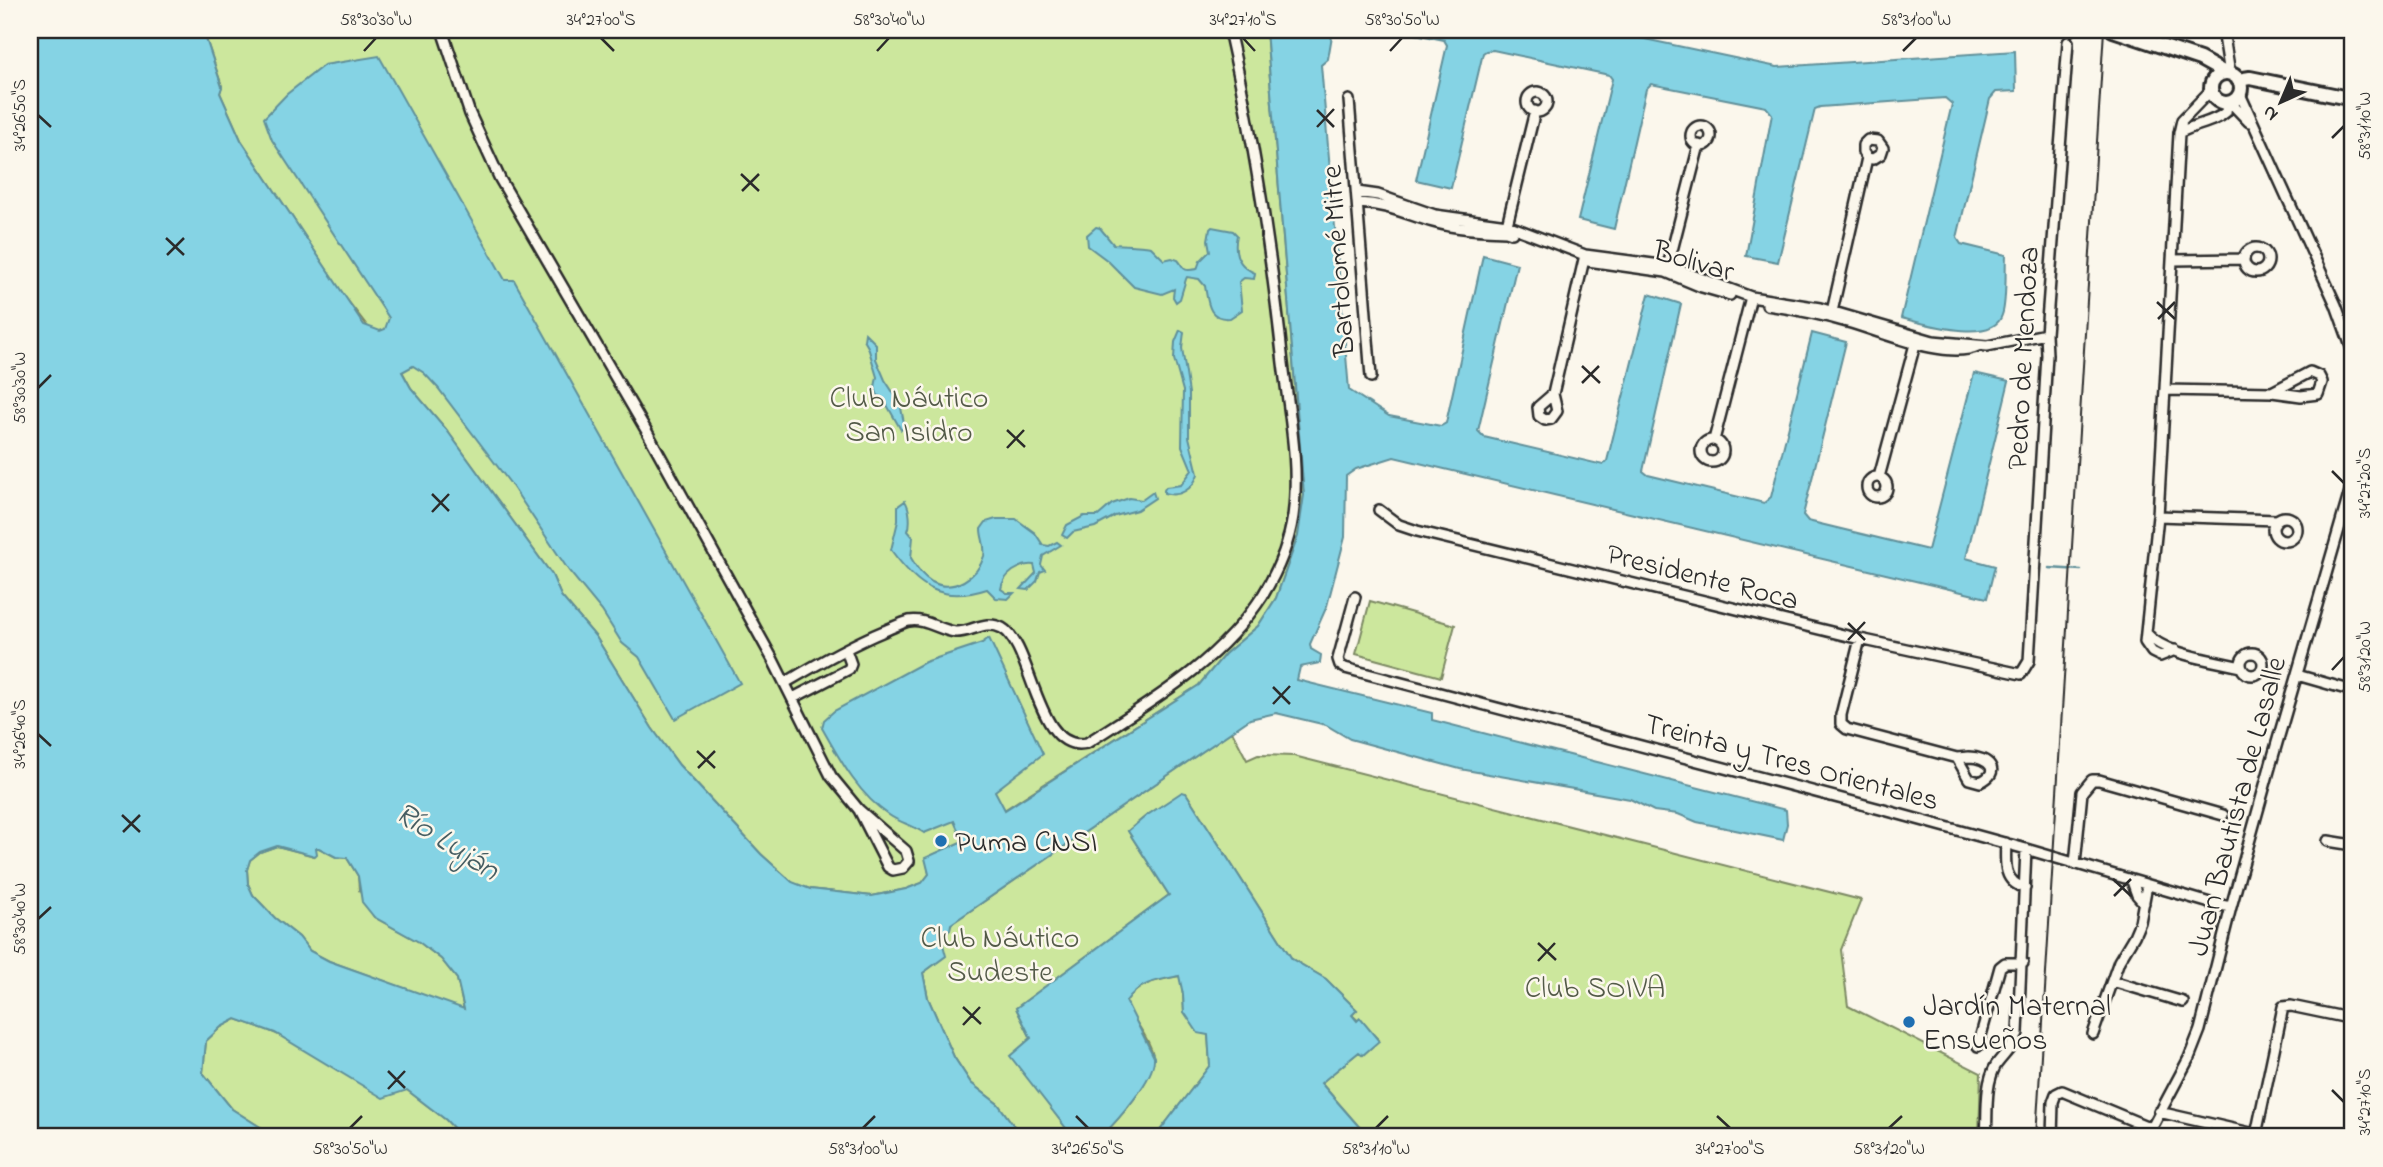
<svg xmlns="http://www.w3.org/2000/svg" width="2383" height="1167" viewBox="0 0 2383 1167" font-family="'Indie Flower',sans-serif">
  <rect width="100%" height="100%" fill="#fbf7ec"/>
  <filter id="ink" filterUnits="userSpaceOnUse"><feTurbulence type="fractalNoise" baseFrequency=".0143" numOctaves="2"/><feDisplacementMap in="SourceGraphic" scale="14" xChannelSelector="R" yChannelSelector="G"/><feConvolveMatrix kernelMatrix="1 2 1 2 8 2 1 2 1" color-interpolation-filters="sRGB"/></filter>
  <g filter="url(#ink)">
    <path fill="#cce79d" stroke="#7c8964" stroke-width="2" d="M203 30H1266L1304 495 1298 536 1276 598 1258 626 1225 654 1199 685 1004 810 963 841 926 858 929 874 922 883 906 889 872 896 810 889 793 883 761 854 679 765 652 728 596 637 561 596 552 575 446 429 411 388 402 371 345 297 241 140 220 93 222 86Z
      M1370 601 1455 625 1441 677 1356 654Z
      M1232 731 1247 760 1258 755 1294 756 1861 900 1841 950 1848 1006 1981 1073 1979 1137H1387L1385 1134 1379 1137H1368L1321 1083 1360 1051 1363 1055 1379 1040 1352 1015 1357 1010 1326 979 1292 959 1186 793H1182L1146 816 1128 831 1169 895 1016 1008 1031 1038 1011 1056 1073 1137H1022L998 1104 971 1083 954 1057 928 998 923 973 945 956 941 937 950 930 951 924Z
      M277 846 314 856 316 848H319L336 857 347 858 358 876 359 890 374 917 419 942 441 959 457 979 464 1010 329 961 310 951 299 937 275 918 253 895 248 884 247 869 250 860 260 852Z
      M1180 976 1183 994 1184 1012 1208 1035 1210 1065 1155 1137H1101C1116 1122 1157 1078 1153 1055 1149 1035 1131 1020 1126 1001 1140 982 1158 980 1180 976Z
      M236 1019 265 1029 407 1090 446 1120 462 1137H276L232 1109 203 1073 206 1041 221 1027Z"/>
    <path fill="#85d3e4" stroke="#61909a" stroke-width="2" fill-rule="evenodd" d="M30 30H203L222 87 220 93 241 140 364 325 380 331 385 329 389 318 272 140 264 118 287 94 324 65 379 56 505 280H514L740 683 675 719 639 657 622 643 602 611 569 571 510 483 438 388 424 373 413 366 402 372 411 388 446 429 552 575 561 596 596 637 652 728 679 765 761 854 792 882 810 889 872 896 906 889 922 883 929 874 925 858 963 841 954 821 924 833C913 825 900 823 889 815 858 794 840 760 822 728L824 720 834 711 925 662 982 643 989 638 1043 754 995 791 1005 810 1199 685 1225 654 1258 626 1276 598 1298 536 1304 495 1266 30H1333L1328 59 1321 65 1349 390 1389 416 1441 426 1446 423 1483 255 1517 264 1478 431 1484 437 1603 465 1607 461 1649 294 1681 304 1643 471 1648 475 1764 503 1771 497 1812 333 1846 342 1803 515 1808 521 1928 550 1974 373 2009 381 1966 558 1995 566 1987 598 1394 457 1356 469 1346 476 1345 537 1327 606 1310 644 1311 649 1321 655 1320 663 1300 667 1297 680 1432 713V720L1786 810 1787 824 1783 840 1697 822 1678 814 1654 811 1630 799 1460 769 1350 739 1326 725 1276 713 1250 719 951 924 950 930 941 937 946 956 923 973 928 998 954 1057 971 1083 998 1104 1022 1137H462L446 1120 407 1090 383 1098 275 1033 236 1019 221 1027 206 1041 203 1073 232 1109 276 1137H30ZM277 846 315 856 317 854 316 848H319L336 857 347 858 358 876 362 902 374 917 419 942 441 959 457 979 464 1009 329 961 310 951 299 937 275 918 253 895 248 884 247 870 250 860 260 852Z
      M1396 30H1602L1777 67 2015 51 2016 91 1996 92 1990 99 1957 238 1961 244 2006 255C2005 271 2007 302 2002 315 1993 345 1922 323 1901 318L1952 104 1945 98 1820 107 1815 109 1778 262 1746 256 1772 114 1766 107 1651 84 1646 89 1614 229 1578 220 1612 79 1609 75 1493 50 1486 51 1483 53 1451 188 1416 180 1447 45 1444 40Z
      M1096 227 1100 228 1113 244C1125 245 1138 245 1151 247L1164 260 1172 258 1178 260C1185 268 1181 272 1197 269L1200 261 1210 251 1208 240 1210 229 1212 227 1233 231 1237 235C1233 253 1238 266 1255 273L1254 279 1244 278 1239 282 1242 310 1230 318C1208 320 1208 303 1205 286L1199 279 1187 277 1186 279 1180 299 1176 302 1173 297 1174 289 1162 294 1134 287 1108 261 1088 246 1087 235Z
      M1180 330 1184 332 1182 348 1189 393V437L1198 474C1193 489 1180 498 1164 493V490L1166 487 1181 485 1192 470 1182 446 1183 391 1174 359 1175 342Z
      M865 333 876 344V359L885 380 900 403 905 428 901 430 887 405 877 394 875 387 877 377 868 347 864 340Z
      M1153 492 1155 498 1137 510 1115 516 1095 527 1073 532 1067 538 1062 535 1067 525 1084 516H1098L1112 504 1129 498 1142 500Z
      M905 501C910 508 911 524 908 531L913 537 911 558C916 567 923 577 932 582 953 593 978 577 984 556 986 546 981 538 981 529L986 522 996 519H1016L1035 533 1043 545 1049 546 1057 542 1061 545 1043 556 1041 565 1045 570 1040 572 1037 581 1028 590 1021 589 1036 573 1034 565C1020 563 1003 575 1001 589L1007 593H1014L1008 599 996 598 987 589C941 604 918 587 891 550L898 521V506Z
      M1182 792 1186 793 1292 959 1326 979 1357 1010 1352 1015 1357 1021 1360 1018 1379 1041 1363 1055 1359 1052 1321 1083 1368 1137H1155L1210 1065 1208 1035 1198 1033 1184 1012 1183 994 1179 976C1158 980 1140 982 1126 1001L1154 1057C1156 1078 1116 1122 1101 1137H1073L1010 1056 1031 1038 1016 1008 1169 895 1128 831 1146 816Z"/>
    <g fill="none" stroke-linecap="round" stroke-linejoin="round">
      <path stroke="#61909a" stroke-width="2.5" d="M2049 568 2081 570"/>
      <defs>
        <path id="street" d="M442 30 470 114 500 179 646 430 772 658 831 776 859 810
          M2223 30 2230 74
          M2069 31V30
          M1527 102a10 10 0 1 1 20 0a10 10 0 1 1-20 0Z
          M2240 94 2336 305 2353 352
          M1349 100 1371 377
          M2231 103 2249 122
          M1691 136a10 10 0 1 1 20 0a10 10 0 1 1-20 0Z
          M2179 133C2194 124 2214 123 2226 112L2227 103
          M1357 192 1378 195 1435 215 1507 225 1585 255 1668 266 1751 297 1820 308 1933 341 1987 346 2046 334
          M1358 203C1387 204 1406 214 1433 222 1457 229 1481 230 1506 231L1512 233
          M1506 229 1535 111
          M2244 260a12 12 0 1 1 24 0a12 12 0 1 1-24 0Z
          M2173 260 2244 259
          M1588 261 1666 272 1702 287 1730 295
          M1667 270 1699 145
          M1767 305C1794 309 1820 314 1847 322 1881 331 1946 361 1978 346
          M1831 316 1867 158 1863 152V145L1868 140 1878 141 1883 148 1881 154 1873 159 1867 158
          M2165 390 2272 392 2301 396 2318 394 2322 382 2319 376 2310 372 2272 392
          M1553 394 1538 407 1539 416 1545 420 1551 419 1557 411 1553 394 1585 255
          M1714 440 1751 297
          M1701 451a11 11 0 1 1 22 0a11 11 0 1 1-22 0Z
          M1879 477 1917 337
          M1867 487a10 10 0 1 1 20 0a10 10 0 1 1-20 0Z
          M1379 510 1399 525 1417 531 1860 639 2021 674 2029 661 2047 355 2046 334 2068 42
          M2158 516 2277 520
          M2273 529a12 12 0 1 1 24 0a12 12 0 1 1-24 0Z
          M1355 597 1338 659 1340 665 1345 668 1884 810 2026 849 2210 903 2231 907
          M2147 634C2165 655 2214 660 2241 667
          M1860 639 1841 715V724L1847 729 1957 758
          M2175 650 2160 656 2152 652 2145 642 2158 516 2179 133 2182 120 2211 90
          M2241 664a11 11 0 1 1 22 0a11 11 0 1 1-22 0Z
          M2297 675 2353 691
          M785 683C817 664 850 645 884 631 892 628 901 623 909 621 925 618 939 630 955 632 971 633 985 619 1002 628 1033 645 1036 755 1087 743 1152 701 1220 662 1263 595 1277 572 1289 543 1293 516 1300 466 1289 413 1283 363 1271 251 1254 140 1229 30
          M793 698 849 669 851 664 846 650
          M1969 757C1988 757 2003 772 1980 782L1969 779 1957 758Z
          M859 810 906 851 909 861 903 868 893 870 888 867Z
          M2328 841 2353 845
          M2006 843C2005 863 2003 882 2025 888
          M2075 864 2082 792 2092 780H2099L2223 815
          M2132 881 2137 895 2144 903
          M2112 981 2183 1002
          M2093 1034 2119 961 2134 936 2140 922 2147 885
          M1978 1046 2000 967 2005 963H2023
          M2159 1112 2268 1137
          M2256 1135 2283 1007 2291 1006 2353 1019
          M1986 1137C1988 1115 1984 1085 1996 1065 2004 1054 2014 1046 2018 1033L2026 849
          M2052 1137 2053 1102 2056 1094 2062 1091 2151 1128
          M2147 1137 2189 1058 2200 1030 2231 907 2272 760 2353 481"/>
        <path id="secondary" d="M2113 30 2200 59 2225 73
          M2211 88a15 15 0 1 1 30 0a15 15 0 1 1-30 0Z
          M2238 80 2250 78 2353 99"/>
      </defs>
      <use href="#street" stroke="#2b2b2b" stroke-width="14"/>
      <use href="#secondary" stroke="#2b2b2b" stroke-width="18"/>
      <use href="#street" stroke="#fbf7ec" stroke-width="9"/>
      <use href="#secondary" stroke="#fbf7ec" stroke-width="12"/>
      <path stroke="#2b2b2b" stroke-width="2" d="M2036 1137C2057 768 2081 399 2104 30"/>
    </g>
  </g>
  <path fill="none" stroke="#2b2b2b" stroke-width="2.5" d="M601 38 614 51M1243 38 1255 51M364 51 376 38M877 51 889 38M1390 51 1402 38M1903 51 1916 38M1317 110 1334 127M38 115 51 127M1317 127 1334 109M2332 138 2344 126M741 174 759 191M742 191 759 174M166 238 184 255M167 255 184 238M2157 302 2175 319M2158 319 2175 302M1582 366 1600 383M1582 383 1599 366M38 388 51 375M1007 430 1025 447M1007 448 1024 430M2332 471 2344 483M432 494 449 511M432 512 449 494M1848 623 1865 640M1848 640 1865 622M2332 670 2344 657M1273 687 1290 704M1273 704 1290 686M38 734 51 746M697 751 715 768M698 768 715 751M122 815 140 832M123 832 140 815M2113 879 2131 896M2114 896 2131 879M38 919 51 907M1538 943 1556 960M1538 961 1555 943M963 1007 981 1024M963 1025 980 1007M388 1071 405 1088M388 1089 405 1071M2332 1090 2344 1102M1076 1116 1088 1128M1717 1116 1730 1128M350 1128 362 1116M863 1128 875 1116M1376 1128 1388 1116M1889 1128 1902 1116"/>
  <g fill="#1f6fb2" stroke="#fbf7ec" stroke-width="2.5">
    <circle cx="941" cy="841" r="7"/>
    <circle cx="1909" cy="1022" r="7"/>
  </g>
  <g text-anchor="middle" stroke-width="5" stroke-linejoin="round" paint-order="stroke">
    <g font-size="30" fill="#2b2b2b" stroke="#fbf7ec">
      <text transform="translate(1694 260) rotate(16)" y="10">Bolivar</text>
      <text transform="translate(1337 261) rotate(-94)" y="10">Bartolomé Mitre</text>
      <text transform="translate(2022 358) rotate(-87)" y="10">Pedro de Mendoza</text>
      <text transform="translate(1703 576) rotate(14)" y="10">Presidente Roca</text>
      <text transform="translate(1792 761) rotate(15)" y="10">Treinta y Tres Orientales</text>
      <text transform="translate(2236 806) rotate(-75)" y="10">Juan Bautista de Lasalle</text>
    </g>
    <g font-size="30" fill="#535a48" stroke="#fbf7ec">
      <text x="909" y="407">Club Náutico<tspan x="909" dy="34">San Isidro</tspan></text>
      <text x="1000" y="947">Club Náutico<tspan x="1000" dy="34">Sudeste</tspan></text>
      <text x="1595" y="997">Club SOIVA</text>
    </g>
    <g font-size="30" fill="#2b2b2b" stroke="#fbf7ec" text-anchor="start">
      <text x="955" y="851">Puma CNSI</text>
      <text x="1923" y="1015">Jardín Maternal<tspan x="1923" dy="34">Ensueños</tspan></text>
    </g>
    <g font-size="32" font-style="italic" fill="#465d62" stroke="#fbf7ec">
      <text transform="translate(448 840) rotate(33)" y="11">Río Luján</text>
    </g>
  </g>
  <rect width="2383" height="1167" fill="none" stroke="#fbf7ec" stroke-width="77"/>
  <g transform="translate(2281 102) rotate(224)" stroke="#fbf7ec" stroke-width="5" paint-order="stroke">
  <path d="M0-5L12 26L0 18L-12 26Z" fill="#2b2b2b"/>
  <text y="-10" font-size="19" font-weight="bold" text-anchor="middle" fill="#2b2b2b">N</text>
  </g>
  <rect x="38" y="38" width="2306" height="1090" fill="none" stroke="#2b2b2b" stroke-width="2.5"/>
  <g font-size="18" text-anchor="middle" fill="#2b2b2b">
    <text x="376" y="25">58°30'30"W</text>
    <text x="601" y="25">34°27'00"S</text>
    <text x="889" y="25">58°30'40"W</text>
    <text x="1243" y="25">34°27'10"S</text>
    <text x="1402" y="25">58°30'50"W</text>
    <text x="1916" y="25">58°31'00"W</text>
    <text transform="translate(19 115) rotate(-90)" y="6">34°26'50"S</text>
    <text transform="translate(2364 126) rotate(-90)" y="6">58°31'10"W</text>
    <text transform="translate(19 388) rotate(-90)" y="6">58°30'30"W</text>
    <text transform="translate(2364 483) rotate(-90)" y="6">34°27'20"S</text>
    <text transform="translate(2364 657) rotate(-90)" y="6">58°31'20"W</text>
    <text transform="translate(19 734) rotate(-90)" y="6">34°26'40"S</text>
    <text transform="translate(19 919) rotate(-90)" y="6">58°30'40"W</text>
    <text transform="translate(2364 1102) rotate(-90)" y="6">34°27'10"S</text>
    <text x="350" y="1154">58°30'50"W</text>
    <text x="863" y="1154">58°31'00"W</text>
    <text x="1088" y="1154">34°26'50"S</text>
    <text x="1376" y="1154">58°31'10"W</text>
    <text x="1730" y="1154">34°27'00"S</text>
    <text x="1889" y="1154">58°31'20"W</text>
  </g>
</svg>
